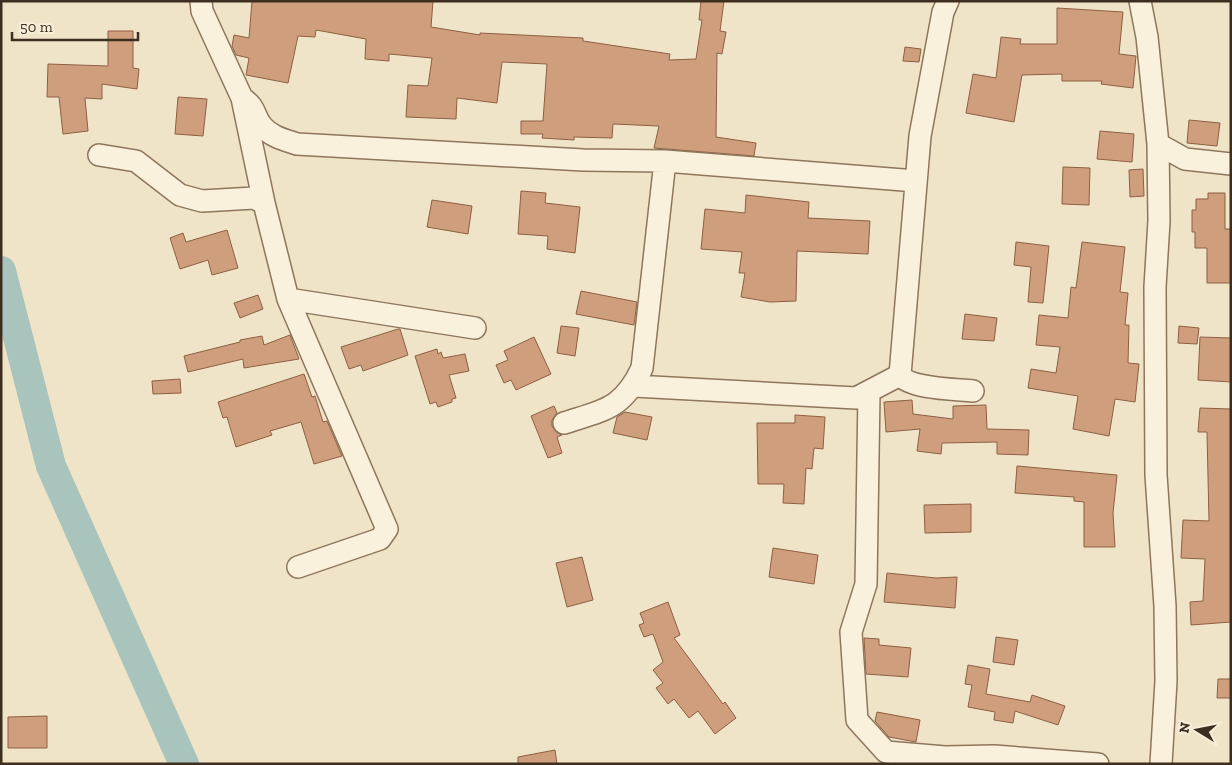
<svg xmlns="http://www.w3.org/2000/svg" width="1232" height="765" viewBox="0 0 1232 765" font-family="'Zilla Slab',serif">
  <rect width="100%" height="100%" fill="#f0e4c8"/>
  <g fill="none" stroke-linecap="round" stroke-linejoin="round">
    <path stroke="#a9c4bc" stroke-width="30" d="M1 271 51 466 184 764"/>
  </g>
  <path fill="#cf9f7d" stroke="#8d5f41" d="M252 1H433L431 27 480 35V33L583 38V41L670 54 669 60 696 59 702 20H699L701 1H724L720 31 726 32 722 54 717 53 716 137 756 143 754 156 654 148 659 126 613 124 612 138 574 137V140L542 138 543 134H521V121H543L547 64 502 62 497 103 457 98 456 119 406 117 408 85 428 86 432 58 389 54V61L365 59 366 39 316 30 315 37 298 36 288 83 246 75 249 58 236 55 232 46 234 35 249 38Z
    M1057 8 1123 12 1119 54 1136 56 1133 88 1101 84 1102 81H1062V74L1022 75 1014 122 966 113 973 74 996 78 1001 37 1021 39 1020 44H1057Z
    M108 31H133V68L139 69 137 89 102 84V99L85 98 88 131 63 134 59 97H47L48 64 108 66Z
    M905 47 921 49 919 62 903 61Z
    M178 97 207 99 203 136 175 134Z
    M1189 120 1220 123 1217 146 1187 143Z
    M1100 131 1134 134 1132 162 1097 159Z
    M1063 167 1090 168 1089 205 1062 204Z
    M1143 169 1144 196 1130 197 1129 170Z
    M521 191 546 193 545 203 580 207 575 253 547 249 548 236 518 234Z
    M1208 193H1225V229H1231V283H1207V248H1195V232H1192V210H1196V199H1208Z
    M746 195 809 202 808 218 870 221 868 254 797 251 796 301 770 302 741 297 745 273H739L742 252 701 249 705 209 745 213Z
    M432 200 472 206 468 234 427 227Z
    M227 230 238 268 212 275 208 260 180 269 170 238 183 233 186 242Z
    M1016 242 1049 246 1043 303 1028 302 1031 267 1014 265Z
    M1082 242 1125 247 1120 292 1128 293 1125 325H1129L1128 363 1139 364 1135 402 1115 399 1109 436 1073 429 1078 396 1028 388 1031 369 1056 373 1060 347 1036 345 1039 315 1068 318 1071 287 1076 288Z
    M581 291 637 302 634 325 576 314Z
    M258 295 263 309 240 318 234 303Z
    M965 314 997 318 994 341 962 339Z
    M561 326 579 328 575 356 557 353Z
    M1179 326 1199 328 1197 344 1178 343Z
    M398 329H400L408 355 363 371 361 365 349 369 341 347Z
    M290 335 299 359 244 368 243 359 188 372 184 356 240 342V340L262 336 264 345Z
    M534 337 551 374 516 390 511 380 504 383 496 365 508 360 504 351Z
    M1200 337 1231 338V382L1198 380Z
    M437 349 438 354 441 352 443 358 465 354 469 371 449 375 456 398 452 399V402L438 407 436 402 430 404 415 356Z
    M304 374 312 397 315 396 323 422 327 421 342 456 314 464 301 422 270 431 272 435 236 447 227 417 223 418 218 402Z
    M180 379 181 393 153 394 152 381Z
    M912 400 913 414 953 419V406L986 405 987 429 1029 430 1028 455 997 454V442L942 443 941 454 917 451 920 429 886 432 884 402Z
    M554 406 557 413 552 420V426L556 432 562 435 557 437 562 453 548 458 531 416Z
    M1200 408 1231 409V622L1191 625 1190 602 1203 601 1205 559 1181 558 1183 520 1209 521 1207 432H1198Z
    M625 412 652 417 647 440 613 433 617 417Z
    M795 415 825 417 823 449 814 448 812 469 806 468 804 504 783 503 784 484H758L757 423H795Z
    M1017 466 1117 475 1113 513 1115 547H1084V502L1074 501V497L1015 493Z
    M971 504V532L925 533 924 505Z
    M773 548 818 555 814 584 769 577Z
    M582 557 593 600 567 607 556 563Z
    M887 573 936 578 957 577 955 608 884 602Z
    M668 602 680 635 674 638 723 704 725 702 736 718 715 734 698 711 689 718 674 699 668 704 656 688 663 683 653 670 663 662 653 634 644 637 639 625 644 623 640 613Z
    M996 637 1018 640 1014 665 993 662Z
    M864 638 879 639V645L911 648 908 677 866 674Z
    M968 665 990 669 986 694 1030 702 1032 695 1065 706 1058 725 1015 711 1013 723 994 720 995 712 968 707 972 685 965 684Z
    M1218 679H1231V698H1217Z
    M877 712 920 720 916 742 889 737 875 721Z
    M47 716V748H8V717Z
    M555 750 557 764H518V757Z"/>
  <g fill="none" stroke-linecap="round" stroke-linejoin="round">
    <defs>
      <path id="minor" d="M201 1 202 11 242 98 264 203
        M948 1 943 12 920 136 900 375C910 389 955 389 973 391
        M1140 1 1147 37 1158 144 1159 221 1155 287 1156 475 1165 606 1166 681 1161 764
        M242 98C257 108 253 115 262 126 271 137 285 140 297 144L583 160 665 161 916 181
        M1158 144 1185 159 1231 164
        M99 155 136 161 180 195 202 201 254 198 264 203 288 299 387 529 380 539 298 567
        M288 299 475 328
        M634 386 856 398 900 375
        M869 393 866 584 851 632 857 720 886 752 945 757 994 756 1098 764
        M564 423C604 410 623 409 642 368L665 161"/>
    </defs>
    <use href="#minor" stroke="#8d765c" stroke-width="24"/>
    <use href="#minor" stroke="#faf1dc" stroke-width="21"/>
  </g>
  <rect width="1232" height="765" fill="none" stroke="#3d2e20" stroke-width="5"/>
  <g transform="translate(1197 730) rotate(280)" stroke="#f7eed8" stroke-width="4" paint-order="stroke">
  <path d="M0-4L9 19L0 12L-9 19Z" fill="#3d2e20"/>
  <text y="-8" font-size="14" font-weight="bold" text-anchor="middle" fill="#3d2e20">N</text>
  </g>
  <path d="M12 32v8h126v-8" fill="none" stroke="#3d2e20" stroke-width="2.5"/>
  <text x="20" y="32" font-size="15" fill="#3d2e20" stroke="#f7eed8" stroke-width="4" paint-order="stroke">50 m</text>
</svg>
